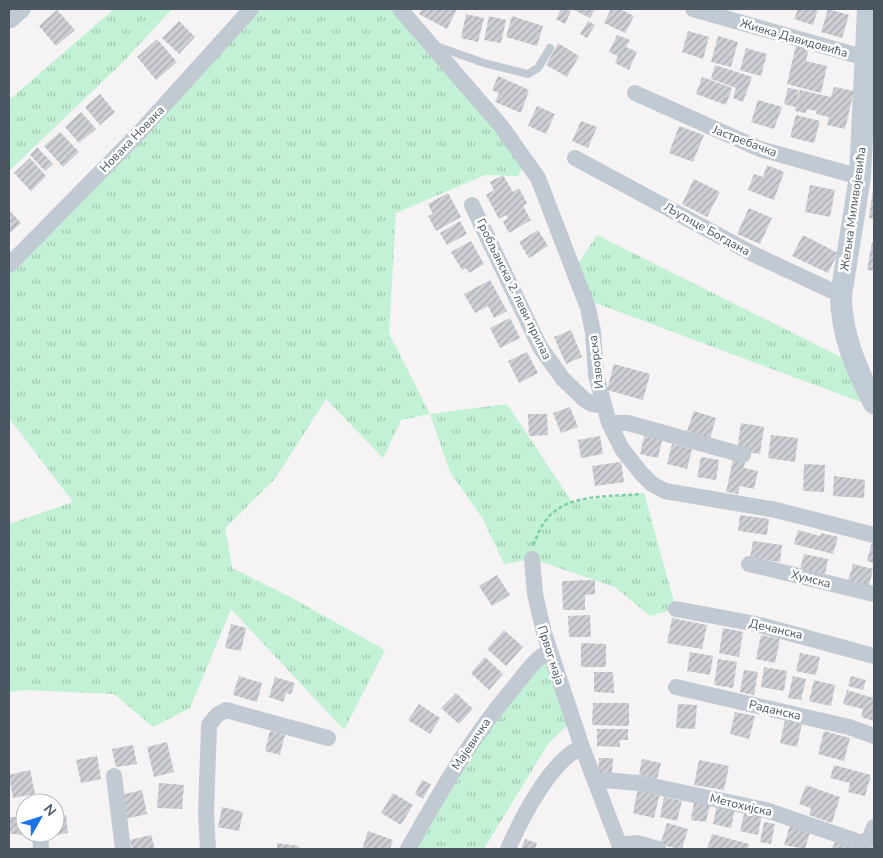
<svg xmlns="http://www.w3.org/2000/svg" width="883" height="858" viewBox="0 0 883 858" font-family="'Nunito Sans',sans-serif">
  <defs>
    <pattern id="grass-tufts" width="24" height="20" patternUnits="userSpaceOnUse" patternTransform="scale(1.25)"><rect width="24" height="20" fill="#c3f1d5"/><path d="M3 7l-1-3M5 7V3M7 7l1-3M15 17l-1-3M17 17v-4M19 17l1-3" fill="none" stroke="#a0c6b0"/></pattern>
    <pattern id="building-hatch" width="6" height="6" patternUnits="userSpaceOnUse" patternTransform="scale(1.25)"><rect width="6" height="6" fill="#cdcfd5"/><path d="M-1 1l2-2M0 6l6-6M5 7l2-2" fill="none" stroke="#a8abb0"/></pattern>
  </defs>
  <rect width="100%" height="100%" fill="#f5f3f3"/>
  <path fill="url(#grass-tufts)" d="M114 9H172L123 62 9 171V100Z
    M250 9H400L528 161 518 176 485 175 396 213 389 333 430 414 507 404 572 502 644 493 676 609 650 616 615 587 532 559 504 564 483 519 450 472 430 414 401 420 383 458 326 399 275 479 225 528 232 568 292 598 385 650 344 730 231 609 190 708 153 727 114 694 24 690 9 692V524L73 502 9 418V264Z
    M597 235 857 365 874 407 585 299 574 270Z
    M550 651 573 720 548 744 484 849H416L479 732Z"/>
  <path fill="url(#building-hatch)" d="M422 9H457L447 29 419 14Z
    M561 9 571 11 565 24 556 19Z
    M572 9H595L590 18Z
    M611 9H620L634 16 625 33 604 23Z
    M798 9H818L813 25 794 19Z
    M828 9 849 15 842 38 821 32Z
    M57 10 75 30 56 46 39 26Z
    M466 14 484 18 478 42 461 38Z
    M489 16 506 20 501 43 484 40Z
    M512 16 543 26 537 46 506 37Z
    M179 21 195 37 179 54 162 38Z
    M588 21 595 25 587 38 580 34Z
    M688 31 709 37 703 59 682 52Z
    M617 35 630 40 626 47 637 52 629 70 615 63 618 56 609 52Z
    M718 36 738 42 731 67 711 62Z
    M157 39 177 62 156 80 137 57Z
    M558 43 579 56 567 77 546 65Z
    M796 45 809 48 806 61 827 66 821 93 787 84Z
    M746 48 767 54 761 76 740 70Z
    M715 65 752 77 743 102 733 98 736 88 711 79Z
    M498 76 529 90 521 113 495 102 499 93 492 90Z
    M702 77 732 88 726 105 696 94Z
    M834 87 854 91 845 129 827 125 829 117 816 114 817 111 807 109 806 113 795 111 796 107 784 104 788 88 799 90 796 105 800 90 831 97Z
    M100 94 115 112 100 125 85 107Z
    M758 100 782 107 774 129 751 122Z
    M537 106 555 114 546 134 528 126Z
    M81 112 96 129 79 143 65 127Z
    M796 115 820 121 814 143 790 137Z
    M581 121 597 127 588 148 572 141Z
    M679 126 704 135 693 162 669 153Z
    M60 132 79 152 63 167 44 146Z
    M37 147 53 164 45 171 30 155Z
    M30 158 46 176 31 191 14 173Z
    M767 165 784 172 774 200 748 190 754 174 763 177Z
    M503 175 513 192 519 188 527 203 523 206 531 220 509 233 503 222 508 218 506 215 499 219 486 195 494 190 490 182Z
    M694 179 720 192 707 217 682 204Z
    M810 185 835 190 830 217 805 212Z
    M873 189H874V219L869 218Z
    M448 193 461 217 436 231 428 216 433 214 428 204Z
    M749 208 772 218 760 244 737 234Z
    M9 210 21 223 9 234Z
    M460 221 467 234 447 245 440 233Z
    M538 230 548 246 529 258 519 242Z
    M803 235 838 253 828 273 792 256Z
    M471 241 484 264 469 273 466 268 462 270 451 252Z
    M872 242 874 243V271L867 270Z
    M490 280 507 311 494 318 488 306 475 313 464 294Z
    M510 318 520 338 500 348 490 328Z
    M571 330 582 357 566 364 554 337Z
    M527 352 538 373 519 383 508 361Z
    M614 364 650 374 643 400 607 390Z
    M570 407 578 427 561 433 553 413Z
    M694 411 716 418 710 439 687 431Z
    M528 414H547L548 435 529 436Z
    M741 423 764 427 760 454 737 451Z
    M645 432 663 436 658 458 640 454Z
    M771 435 798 438 795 462 768 458Z
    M600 436 603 454 581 458 578 440Z
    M672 444 692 449 687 469 667 464Z
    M701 457 719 460 716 480 697 477Z
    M733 460 745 462 744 468 758 471 754 489 740 486 738 494 726 492Z
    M621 462 624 482 595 486 592 466Z
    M804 464 825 465 824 492 803 491Z
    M834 476 865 480 864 498 833 496Z
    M740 515 769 519 767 535 738 531Z
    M798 530 820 536 821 533 838 537 833 554 794 544Z
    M753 541 782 545 780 562 750 558Z
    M872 542 874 543V563L867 561Z
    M804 554 828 559 825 574 800 569Z
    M853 564 873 569 869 586 848 581Z
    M497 575 510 595 492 606 479 586Z
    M595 580V594L585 595V610H563L562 581Z
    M590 615 591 637H569L568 616Z
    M672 618 707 625 702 649 667 643Z
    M231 624 246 628 241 651 225 648Z
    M723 628 743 632 739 657 719 653Z
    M504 630 523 647 506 666 487 649Z
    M761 635 780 639 775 663 756 659Z
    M581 643 606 644V667H581Z
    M690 652 713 656 710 675 687 671Z
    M800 653 820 657 816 675 796 671Z
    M485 657 503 674 489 690 471 673Z
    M718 659 737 662 733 688 714 685Z
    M764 667 787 671 784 691 761 687Z
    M744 670 758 672 754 695 740 692Z
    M594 672H613L614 693 594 692Z
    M239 676 262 683 257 702 233 695Z
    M793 676 806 679 801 700 788 698Z
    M851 676 866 680 863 690 848 686Z
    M275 677 295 683 291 694 286 693 283 702 269 697Z
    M814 680 835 685 831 706 809 701Z
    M847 690 874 698V721L861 717 863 709 843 704Z
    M456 693 473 709 459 724 441 708Z
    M593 703H629V726L592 725Z
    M419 704 440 718 430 734 408 720Z
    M678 704 697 705 695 729 676 728Z
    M735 712 755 716 749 739 730 734Z
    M785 720 802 724 797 747 780 743Z
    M597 729H628V740H620V747L597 746Z
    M270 731 285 734 280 755 265 751Z
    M824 731 850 738 844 761 818 754Z
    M167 742 174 772 154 777 147 747Z
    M133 745 137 764 116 767 112 749Z
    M97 756 101 779 81 783 76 760Z
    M599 758H613L612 775 598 774Z
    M642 759 661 763 657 779 639 775Z
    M699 760 729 766 724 790 694 785Z
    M834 765 871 775 865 796 848 792 850 783 830 778Z
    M30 770 35 794 13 798 9 775Z
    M422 780 431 784 423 799 415 794Z
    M159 783 184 785 182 809 157 808Z
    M806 785 840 797 832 823 809 815 811 808 799 804Z
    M638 788 660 793 654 818 633 813Z
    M142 790 147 814 125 819 120 795Z
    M393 793 413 805 401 825 381 813Z
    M664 797 682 801 677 821 660 817Z
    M694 802 710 805 706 822 691 820Z
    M717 804 735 808 731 828 713 824Z
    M222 807 243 812 239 831 218 827Z
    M745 810 762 814 758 835 740 831Z
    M66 815 68 833 50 836V833H55V817Z
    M9 817H25V833H29V835L9 834Z
    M764 822 775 824 771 844 760 842Z
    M667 823 688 829 682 849 660 845Z
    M790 825 810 832 805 849 784 845Z
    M368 831 393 840 390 849H362Z
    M712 834 749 844 748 849H707Z
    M151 835 155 849H132L130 840Z
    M836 838 852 844 850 849H832Z
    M525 839 537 843 535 849H521Z
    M277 843 299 846V849H277Z"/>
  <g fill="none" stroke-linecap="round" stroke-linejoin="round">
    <path stroke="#7ad0a6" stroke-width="2.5" stroke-dasharray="4 2.5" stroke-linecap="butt" d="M533 545C537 537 540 527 546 520 566 493 611 497 641 494"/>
    <path stroke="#c1cad2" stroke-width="8" d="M436 46 484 63 528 74 538 68 550 48"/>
    <path stroke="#c1cad2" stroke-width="16" d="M400 9 501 126 538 178 588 308 593 332 596 375 609 423 622 449 641 473 652 484 665 491 776 510 874 535
      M693 9 866 58
      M11 20 23 9
      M635 93 760 149 860 177
      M575 158 753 254 841 295
      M472 205 540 347 563 379 585 400 592 404 603 406
      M9 265 139 133 251 9
      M609 423H628L743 455
      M532 559 535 594 544 633 582 747 621 849
      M749 564 874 594
      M676 609 756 624 874 656
      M676 687 849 727 874 736
      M114 776 123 849
      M596 783 605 780 638 783 766 810 859 842 869 840 874 827
      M40 833 41 849
      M619 845 637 843 658 849
      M208 849 206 813 209 725 217 715 226 710 328 738
      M408 849C440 792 472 736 515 686 525 674 535 658 550 651
      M508 849C521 819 551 760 582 747"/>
    <path stroke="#c1cbd6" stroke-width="22" d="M868 9 860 177 841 295C841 334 856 369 874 403"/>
  </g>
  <g text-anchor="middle" stroke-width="5" stroke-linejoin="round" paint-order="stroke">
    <g font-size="12" fill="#4a5661" stroke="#fff">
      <text transform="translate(794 38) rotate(16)" y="4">Живка Давидовића</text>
      <text transform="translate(132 139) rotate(-46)" y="4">Новака Новака</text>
      <text transform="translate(745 141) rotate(21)" y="4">Јастребачка</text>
      <text transform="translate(853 209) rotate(-82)" y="4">Жељка Миливојевића</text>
      <text transform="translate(707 229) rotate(29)" y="4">Љутице Богдана</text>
      <text transform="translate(514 289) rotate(64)" y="4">Гробљанска 2. леви прилаз</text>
      <text transform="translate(596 362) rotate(-97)" y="4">Изворска</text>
      <text transform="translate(811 579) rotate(14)" y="4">Хумска</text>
      <text transform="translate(776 629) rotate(13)" y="4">Дечанска</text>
      <text transform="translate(551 655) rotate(72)" y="4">Првог маја</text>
      <text transform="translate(775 710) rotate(13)" y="4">Раданска</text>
      <text transform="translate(471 744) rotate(-56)" y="4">Мајевичка</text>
      <text transform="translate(741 805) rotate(13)" y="4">Метохијска</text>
    </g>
  </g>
  <rect width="883" height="858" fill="none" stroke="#4a5661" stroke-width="20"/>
  <g transform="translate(40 818) rotate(51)"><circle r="24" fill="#ffffff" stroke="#b7bbc0"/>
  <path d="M0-4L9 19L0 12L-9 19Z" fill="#1a73e8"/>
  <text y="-8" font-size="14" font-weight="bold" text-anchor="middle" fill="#4a5661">N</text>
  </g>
</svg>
